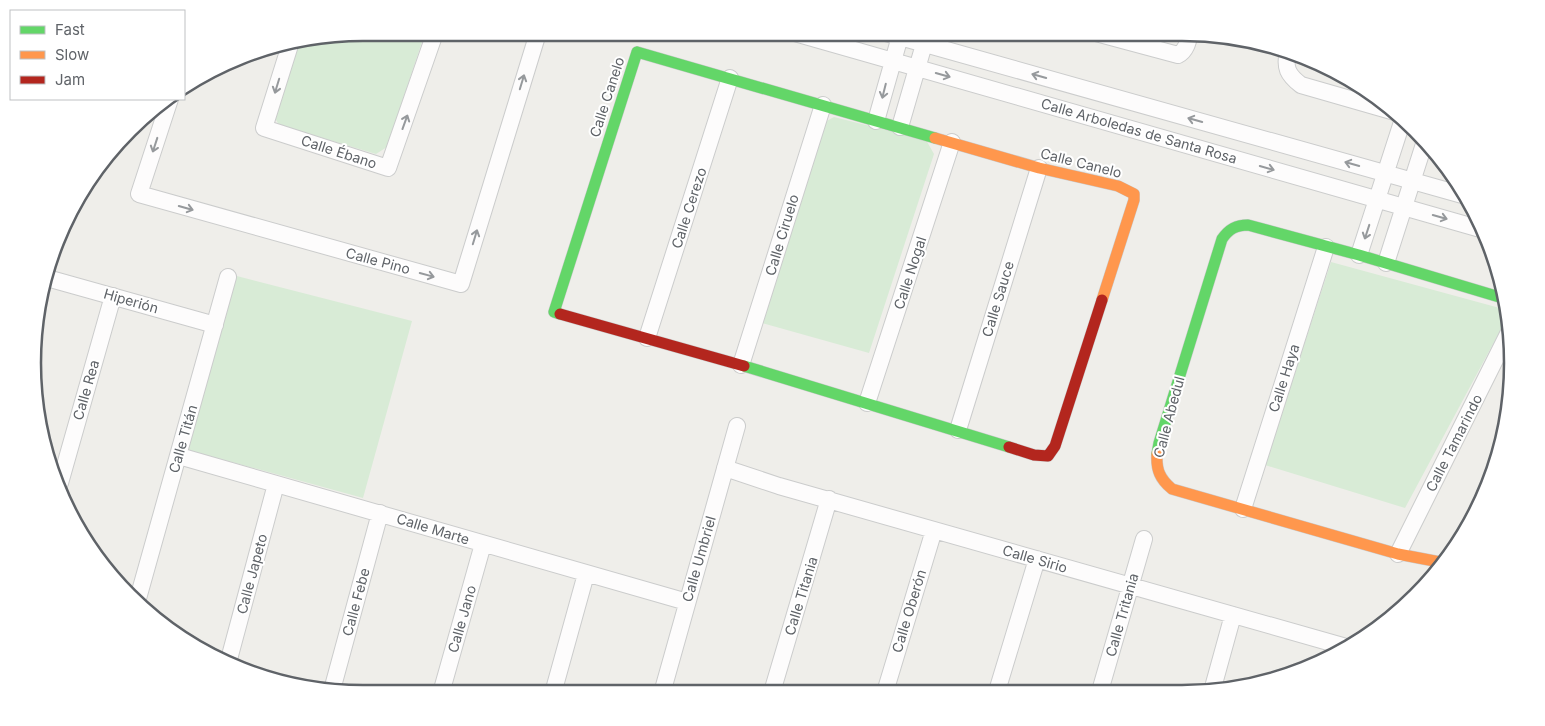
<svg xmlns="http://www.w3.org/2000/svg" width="1545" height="726" viewBox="0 0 1545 726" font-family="Inter,sans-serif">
  <rect width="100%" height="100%" fill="#efeeea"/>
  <path fill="#d8ebd6" d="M363 33H425L387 147 376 154 279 125 272 113 294 44Z
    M834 117 926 140 934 154 869 353 762 323 823 123Z
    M1331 262 1507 310 1508 316 1405 508 1265 465Z
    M233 275 412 321 363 498 188 450 187 441Z"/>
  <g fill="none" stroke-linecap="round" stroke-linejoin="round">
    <defs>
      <path id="street" d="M795 33 1484 230
        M886 33 1466 196
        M1096 33 1178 55C1186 51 1188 42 1190 33
        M290 45 264 128 388 168 435 33
        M1288 51C1284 68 1288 75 1301 85L1395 112
        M170 99 139 194 461 284 538 33
        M876 121 901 33
        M900 127 927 34
        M1359 255 1403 119
        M1386 263 1425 141
        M47 278 215 325
        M647 338 730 78
        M741 365 823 105
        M867 403 952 142
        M958 430 1039 168
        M179 456 687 602
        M725 468 779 486 1346 647
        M60 483 113 296
        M1243 509 1326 247
        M1398 554 1509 332
        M137 602 228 277
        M228 663 276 484
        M332 690 380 513
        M997 691 1037 559
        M1100 691 1144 539
        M1212 691 1233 615
        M772 692 829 499
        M885 692 934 530
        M441 693 483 544
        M553 693 586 574
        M662 693 737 426"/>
      <path id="fast" d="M637 52 935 138
        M560 314 554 312 637 52
        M744 366 1009 447
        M1157 454 1159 443 1222 239C1229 229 1236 225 1248 225L1359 255 1506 299"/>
      <path id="slow" d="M935 138 1039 168 1118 186 1134 194V200L1102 300
        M1157 454C1156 470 1160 479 1172 489L1398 554 1445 563"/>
      <path id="jam" d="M560 314 744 366
        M1009 447 1034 455 1048 456 1055 446 1102 300"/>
    </defs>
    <use href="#street" stroke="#cbcccc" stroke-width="18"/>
    <use href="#fast" stroke="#cacacb" stroke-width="12"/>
    <use href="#slow" stroke="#cacacb" stroke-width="12"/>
    <use href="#jam" stroke="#cacacb" stroke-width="12"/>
    <use href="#street" stroke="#fdfcfc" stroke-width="16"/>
    <use href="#fast" stroke="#63d668" stroke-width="11"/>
    <use href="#slow" stroke="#ff974d" stroke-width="11"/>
    <use href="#jam" stroke="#b3261e" stroke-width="11"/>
  </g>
  <defs><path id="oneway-shaft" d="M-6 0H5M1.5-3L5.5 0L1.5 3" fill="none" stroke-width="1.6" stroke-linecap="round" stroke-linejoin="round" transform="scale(1.25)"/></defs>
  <g stroke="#96999c">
    <use href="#oneway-shaft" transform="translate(943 75) rotate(16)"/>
    <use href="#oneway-shaft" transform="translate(1039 76) rotate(-164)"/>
    <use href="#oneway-shaft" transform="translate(522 82) rotate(-73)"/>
    <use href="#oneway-shaft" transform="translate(277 86) rotate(107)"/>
    <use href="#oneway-shaft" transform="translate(884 91) rotate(104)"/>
    <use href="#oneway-shaft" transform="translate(1195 120) rotate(-164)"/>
    <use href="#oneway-shaft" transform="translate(405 122) rotate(-70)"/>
    <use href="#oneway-shaft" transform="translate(155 145) rotate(108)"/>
    <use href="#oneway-shaft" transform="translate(1352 164) rotate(-164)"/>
    <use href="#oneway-shaft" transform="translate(1267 168) rotate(16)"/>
    <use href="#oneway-shaft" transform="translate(186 208) rotate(16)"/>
    <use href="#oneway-shaft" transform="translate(1440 217) rotate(16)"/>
    <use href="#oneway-shaft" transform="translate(1367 232) rotate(108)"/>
    <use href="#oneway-shaft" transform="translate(475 237) rotate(-73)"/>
    <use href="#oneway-shaft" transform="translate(427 275) rotate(15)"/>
  </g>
  <g text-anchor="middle" stroke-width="4" stroke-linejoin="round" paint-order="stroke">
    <g font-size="14" fill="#5f6368" stroke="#fff">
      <text transform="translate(607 97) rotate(-72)" y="5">Calle Canelo</text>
      <text transform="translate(1139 131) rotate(16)" y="5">Calle Arboledas de Santa Rosa</text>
      <text transform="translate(339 152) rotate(18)" y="5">Calle Ébano</text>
      <text transform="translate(1081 163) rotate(14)" y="5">Calle Canelo</text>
      <text transform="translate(689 208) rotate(-72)" y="5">Calle Cerezo</text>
      <text transform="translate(782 235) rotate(-73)" y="5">Calle Ciruelo</text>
      <text transform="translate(378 261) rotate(15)" y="5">Calle Pino</text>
      <text transform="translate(910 273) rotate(-72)" y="5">Calle Nogal</text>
      <text transform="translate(998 299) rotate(-73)" y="5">Calle Sauce</text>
      <text transform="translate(131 301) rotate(16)" y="5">Hiperión</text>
      <text transform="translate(1284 378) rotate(-72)" y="5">Calle Haya</text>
      <text transform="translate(86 390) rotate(-74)" y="5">Calle Rea</text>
      <text transform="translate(1169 417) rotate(-75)" y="5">Calle Abedul</text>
      <text transform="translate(183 439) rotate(-74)" y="5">Calle Titán</text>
      <text transform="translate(1454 443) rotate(-63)" y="5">Calle Tamarindo</text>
      <text transform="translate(433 529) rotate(17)" y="5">Calle Marte</text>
      <text transform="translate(699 559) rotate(-74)" y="5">Calle Umbriel</text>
      <text transform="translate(1035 559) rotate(16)" y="5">Calle Sirio</text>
      <text transform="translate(252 574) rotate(-75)" y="5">Calle Japeto</text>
      <text transform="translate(801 596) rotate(-73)" y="5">Calle Titania</text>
      <text transform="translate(356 602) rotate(-75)" y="5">Calle Febe</text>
      <text transform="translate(909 611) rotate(-73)" y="5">Calle Oberón</text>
      <text transform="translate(1122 615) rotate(-74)" y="5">Calle Tritania</text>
      <text transform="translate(462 619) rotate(-74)" y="5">Calle Jano</text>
    </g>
  </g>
  <path d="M0 0H1545V726H0ZM363 41H1182A322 322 0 0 1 1504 363V363A322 322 0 0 1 1182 685H363A322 322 0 0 1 41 363V363A322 322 0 0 1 363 41Z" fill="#fff" fill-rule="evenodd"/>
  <path fill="none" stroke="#5f6368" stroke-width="2.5" d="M363 41H1182A322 322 0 0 1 1504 363V363A322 322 0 0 1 1182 685H363A322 322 0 0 1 41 363V363A322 322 0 0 1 363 41Z"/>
  <rect x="10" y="10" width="175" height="90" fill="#ffffff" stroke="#bfc1c3"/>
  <rect x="20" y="26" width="25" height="8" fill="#63d668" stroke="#bfc1c3"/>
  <text x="55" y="35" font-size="15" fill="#5f6368">Fast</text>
  <rect x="20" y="51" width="25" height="8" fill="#ff974d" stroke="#bfc1c3"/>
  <text x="55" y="60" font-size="15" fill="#5f6368">Slow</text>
  <rect x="20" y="76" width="25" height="8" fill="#b3261e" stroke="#bfc1c3"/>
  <text x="55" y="85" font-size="15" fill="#5f6368">Jam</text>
</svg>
